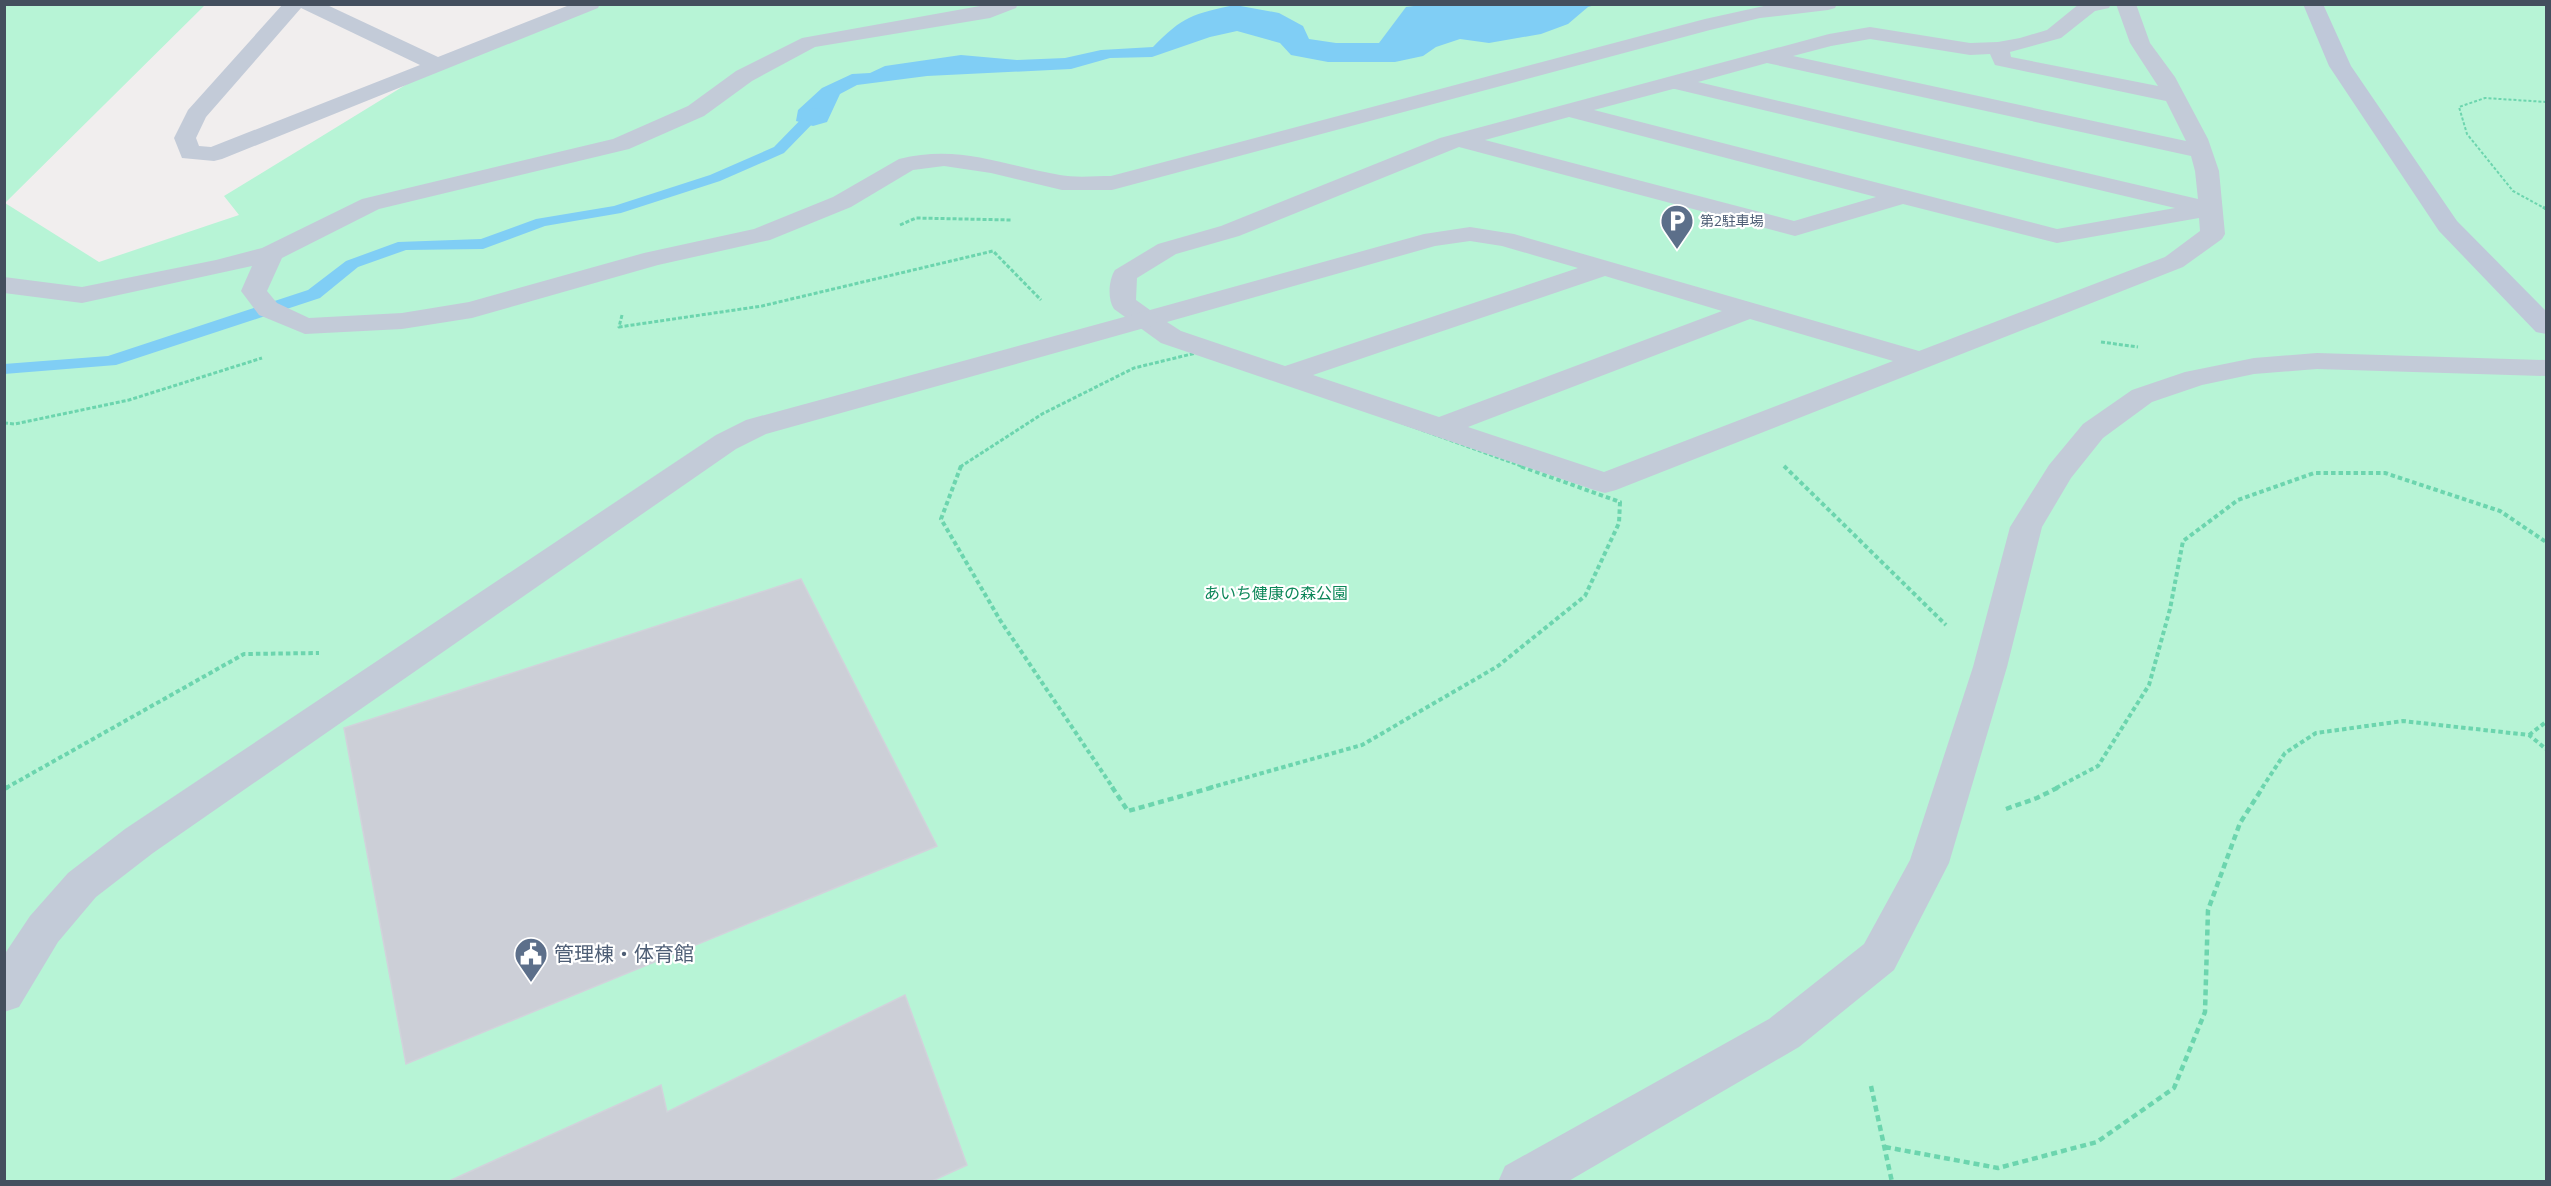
<svg xmlns="http://www.w3.org/2000/svg" width="2551" height="1186" viewBox="0 0 2551 1186" font-family="Commissioner,'Noto Sans JP',sans-serif">
  <rect width="100%" height="100%" fill="#f1eeee"/>
  <path fill="#b7f4d6" d="M5 5H205L5 203 99 262 239 215 224 196 438 65 591 5H2546V1181L5 1182Z"/>
  <path fill="#80cef5" d="M1235 5 1279 13 1303 26 1309 39 1336 43H1379L1406 7 1421 5H1595L1588 7 1568 24 1541 34 1489 43 1460 39 1436 47 1423 56 1395 62H1328L1291 55 1280 43 1237 31 1210 37 1152 57 1110 58 1071 69 927 76 857 85 840 94 827 122 813 126 796 121 798 110 822 88 852 74 870 73 885 66 961 55 1017 60 1065 58 1101 50 1153 47C1183 16 1193 14 1235 5Z"/>
  <g fill="none" stroke-linecap="round" stroke-linejoin="round">
    <path fill="#80cef5" fill-rule="evenodd" d="M816 108 821 109 823 112 821 115 784 153 720 181 621 213 545 226 483 249 406 250 358 267 320 298 116 365 4 374V364L108 356 308 290 346 261 398 242 481 239 536 219 614 206 710 175 774 147 811 109Z"/>
  </g>
  <path fill="#cccfd7" stroke="#d1d3db" stroke-width="1.5" d="M801 579 937 846 406 1064 344 728Z
    M905 995 967 1165 930 1182H447L661 1085 667 1112Z"/>
  <g fill="none" stroke-linecap="round" stroke-linejoin="round">
    <path stroke="#6cd5ae" stroke-width="2" stroke-dasharray="3 2" stroke-linecap="butt" d="M2546 209 2513 191 2467 134 2459 107 2485 98 2546 102"/>
    <path stroke="#6cd5ae" stroke-width="3" stroke-dasharray="4 2" stroke-linecap="butt" d="M2543 207 2546 209
      M900 225 916 218 1011 220
      M622 315 619 327 762 306 993 251 1041 300
      M2101 342 2138 347
      M4 423 15 424 129 400 262 358
      M960 467 1042 414 1134 368 1204 351 1524 467"/>
    <path stroke="#6cd5ae" stroke-width="4" stroke-dasharray="4.5 3" stroke-linecap="butt" d="M961 466 941 519 1000 620 1113 788
      M1784 466 1946 625
      M2529 735 2546 722
      M6 788 244 654 319 653
      M1209 788 1362 745 1498 666 1585 596 1619 523 1620 502 1520 466
      M2056 788 2098 766 2149 685 2170 609 2183 541 2238 500 2314 473H2385L2500 511 2546 542
      M2262 788 2285 753 2316 733 2403 721 2529 735 2546 749"/>
    <path stroke="#6cd5ae" stroke-width="4.5" stroke-dasharray="6 4" stroke-linecap="butt" d="M1112 787 1128 811 1214 787
      M4 789 8 787
      M2006 809 2037 798 2059 787
      M1871 1086 1892 1182
      M1885 1147 1998 1168 2097 1142 2174 1088 2205 1012 2208 910 2240 823 2263 787"/>
    <path fill="#c3cbd8" fill-rule="evenodd" d="M2079 4H2111L2109 8 2095 11 2061 38 2010 52 2011 57 2158 86 2130 43 2116 4H2136L2150 43 2175 77 2208 139 2219 171 2225 234 2222 239 2183 267 1616 490 1605 493 1594 490 1161 343 1114 309C1107 299 1109 279 1115 270L1158 244 1221 226 1440 138 1829 34 1870 27 1970 43 1998 42 2020 38 2047 30ZM1870 39 1970 55 1990 54 1995 65 2166 101 2186 141 1793 56 1831 46ZM1767 63 2191 156 2195 171 2198 199 1698 82ZM1673 89H1675L2175 208 2057 229 1594 110ZM1569 117 1876 197 1794 221 1485 140ZM1459 147 1795 236 1903 204 2057 243 2199 218 2200 231 2165 257 1919 351 1514 234 1470 227 1424 234 1150 310 1136 300 1137 278 1176 254 1239 236ZM1470 241 1502 246 1578 268 1285 366 1181 331 1167 322 1435 246ZM1605 276 1722 311 1439 417 1313 375ZM1750 319 1893 361 1604 472 1468 427Z"/>
    <path fill="#c3cbd8" fill-rule="evenodd" d="M283 4H325L438 57 572 4H600L598 8 222 159 214 161 182 158 174 138 188 110ZM301 8 420 65 211 147 199 146 196 138 206 117Z
      M991 4H1018L1016 8 990 18 815 47 752 81 704 116 629 149 379 209 282 258 267 291 277 303 309 318 402 313 469 302 644 253 754 229 833 197 899 159C960 144 1001 165 1060 175 1076 178 1095 176 1111 176L1705 19 1773 4H1837L1835 8 1828 10 1760 18 1710 30 1112 190H1062L991 173 944 166 913 170 851 207 770 240 658 265 472 318 402 329 305 334 259 315 241 291 252 266 82 303 4 293V277L82 287 216 260 262 248 362 199 613 139 688 106 736 71 802 38Z
      M1146 311 1155 313 1159 319 1155 325 766 434 736 449 153 853 96 897 58 942 19 1007 4 1012V955L30 916 68 873 125 829 716 435 746 420Z
      M2317 353 2546 360V376L2317 369 2254 374 2202 385 2152 402 2103 438 2071 478 2042 527 2007 667 1949 863 1894 970 1799 1047 1567 1182H1498L1505 1166 1769 1019 1864 944 1910 860 1973 667 2010 527 2049 465 2083 424 2132 390 2185 372 2254 358Z"/>
    <path fill="#bfc8d9" fill-rule="evenodd" d="M2303 4H2323L2351 66 2457 221 2546 311V334L2536 332 2439 231 2329 66Z"/>
  </g>
  <defs>
    <symbol id="parking-pin" viewBox="-11 -11 22 30"><path d="M0 17L-7.5 6A9.5 9.5 0 1 1 7.5 6Z" fill="#5c6f8a" stroke="#fff"/><path d="M-3.5-5.5H1a3.5 3.5 0 0 1 0 7H-1V5.5H-3.5ZM-1-3.4V-.6H.8a1.4 1.4 0 0 0 0-2.8Z" fill="#fff"/></symbol>
    <symbol id="civic-pin" viewBox="-11 -11 22 30"><path d="M0 17L-7.5 6A9.5 9.5 0 1 1 7.5 6Z" fill="#5c6f8a" stroke="#fff"/><path d="M-.6-6.5H3V-4.5H.6V-3L4-1V1h2V6H-6V1h2V-1L-.6-3ZM-1.2 2.5V6h2.4V2.5Z" fill="#fff"/></symbol>
  </defs>
  <g fill-rule="evenodd">
    <use href="#parking-pin" x="1658" y="202" width="38" height="52"/>
    <use href="#civic-pin" x="512" y="935" width="38" height="52"/>
  </g>
  <g text-anchor="middle" stroke-width="4.5" stroke-linejoin="round" paint-order="stroke">
    <g font-size="14" fill="#4e5e75" stroke="#fff" text-anchor="start">
      <text x="1700" y="226">第2駐車場</text>
    </g>
    <g font-size="16" fill="#0d8759" stroke="#fff">
      <text x="1276" y="599">あいち健康の森公園</text>
    </g>
    <g font-size="20" fill="#4e5e75" stroke="#fff" text-anchor="start">
      <text x="554" y="961">管理棟・体育館</text>
    </g>
  </g>
  <rect width="2551" height="1186" fill="none" stroke="#444f5e" stroke-width="12"/>
</svg>
